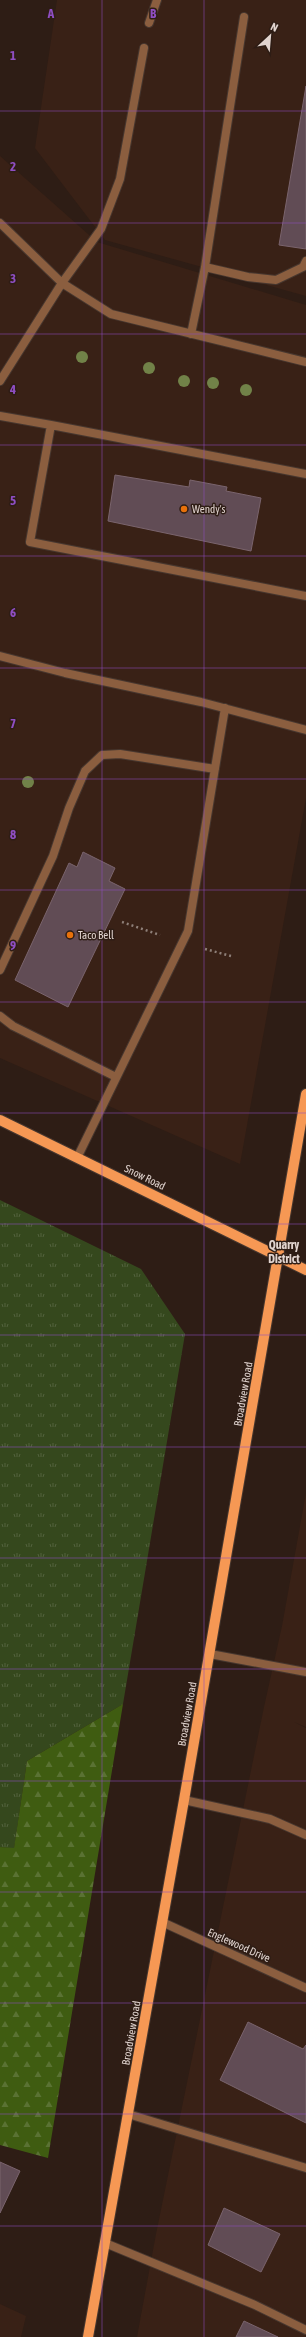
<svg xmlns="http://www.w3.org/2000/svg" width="306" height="2337" viewBox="0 0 306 2337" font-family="'Asap Condensed',sans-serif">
  <defs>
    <pattern id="grass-tufts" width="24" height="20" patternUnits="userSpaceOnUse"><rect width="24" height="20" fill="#35481d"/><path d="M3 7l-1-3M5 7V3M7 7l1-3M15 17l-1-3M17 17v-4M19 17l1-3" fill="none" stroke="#52623d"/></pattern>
    <pattern id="forest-firs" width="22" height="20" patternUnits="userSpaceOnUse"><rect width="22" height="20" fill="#3f5c11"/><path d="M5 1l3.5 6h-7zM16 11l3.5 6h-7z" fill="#5a7233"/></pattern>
  </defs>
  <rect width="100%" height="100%" fill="#2e1d15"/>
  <path fill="#392116" d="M57 0H306V296L105 240 35 148Z
    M0 156 97 242 306 305V798L240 1164 0 1058Z
    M306 1493V1727L294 1722 306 1728V2337H137L156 2234 264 1707 282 1626Z
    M0 2304 26 2316 21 2337H0Z"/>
  <path fill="url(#grass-tufts)" d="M0 1200 141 1269 185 1334 123 1704 27 1761 14 1849 0 1847Z"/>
  <path fill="url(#forest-firs)" d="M123 1704 48 2158 0 2145V1847L14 1848 27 1761Z"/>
  <path fill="#614c55" stroke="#7a646d" d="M306 86V249L279 245Z
    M115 475 189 487 190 480 227 487 226 491 261 498 251 551 108 521Z
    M83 852 115 868 109 881 125 889 68 1007 15 980 69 863 77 867Z
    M248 2022 303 2049 306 2045V2123L220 2080Z
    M0 2162 20 2171 0 2213Z
    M224 2208 280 2234 261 2272 208 2245Z
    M244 2321 278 2337H236Z"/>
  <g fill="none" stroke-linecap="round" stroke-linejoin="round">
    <defs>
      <path id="lane" d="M149 23 157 0
        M0 223 62 283 111 314 306 362
        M205 267 248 277 276 280 303 267 306 261
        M191 334 205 267 244 17
        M0 381 62 283 101 229 120 179 144 48
        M0 416 51 425
        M306 474 51 425 30 542 306 596
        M0 656 65 673 201 702 306 730
        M0 970 53 856 69 808 85 771 102 755 120 754 215 769
        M0 1016 13 1026 116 1077
        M77 1158 188 931 225 708
        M210 1654 306 1672
        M184 1800 270 1819 306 1835
        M128 2114 306 2168
        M105 2243 255 2305 306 2330"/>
      <path id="street" d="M162 1922 306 1988"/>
      <path id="primary" d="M0 1120 306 1270
        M88 2337 184 1800 306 1094"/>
    </defs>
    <use href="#lane" stroke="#47372f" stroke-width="10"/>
    <use href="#street" stroke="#47372f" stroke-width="10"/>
    <use href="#primary" stroke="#47372f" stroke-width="12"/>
    <path stroke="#8e7f78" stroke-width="2.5" stroke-dasharray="2 3" stroke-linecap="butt" d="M122 922 160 935
      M205 949 231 956"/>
    <use href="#lane" stroke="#8b5e3f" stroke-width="8"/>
    <use href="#street" stroke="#8b5e3f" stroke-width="8"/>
    <use href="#primary" stroke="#f69854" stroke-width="10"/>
  </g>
  <g fill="#718248">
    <circle cx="82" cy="357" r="6"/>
    <circle cx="149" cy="368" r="6"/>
    <circle cx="184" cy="381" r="6"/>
    <circle cx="213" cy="383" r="6"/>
    <circle cx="246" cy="390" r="6"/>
    <circle cx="28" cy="782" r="6"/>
  </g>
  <path fill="none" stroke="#8f4ec2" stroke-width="1" stroke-opacity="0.55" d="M102 0V2337M204 0V2337M0 111H306M0 223H306M0 334H306M0 445H306M0 556H306M0 668H306M0 779H306M0 890H306M0 1002H306M0 1113H306M0 1224H306M0 1335H306M0 1447H306M0 1558H306M0 1669H306M0 1781H306M0 1892H306M0 2003H306M0 2114H306M0 2226H306"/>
  <g fill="#e8710a" stroke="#2e1d15" stroke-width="1.5">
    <circle cx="184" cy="509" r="4"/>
    <circle cx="70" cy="935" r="4"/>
  </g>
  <g text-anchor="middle" stroke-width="3" stroke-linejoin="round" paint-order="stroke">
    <g font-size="11" fill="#e1d4cf" stroke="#2e1d15" text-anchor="start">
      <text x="192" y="513">Wendy's</text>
      <text x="78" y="939">Taco Bell</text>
    </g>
    <g font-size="11" fill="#e1d4cf" stroke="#2e1d15">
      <text transform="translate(145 1177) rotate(26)" y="4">Snow Road</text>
      <text transform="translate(243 1394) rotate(-80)" y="4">Broadview Road</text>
      <text transform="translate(187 1714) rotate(-80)" y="4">Broadview Road</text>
      <text transform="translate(239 1945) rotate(24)" y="4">Englewood Drive</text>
      <text transform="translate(131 2033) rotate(-80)" y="4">Broadview Road</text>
    </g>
    <g font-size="12" font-weight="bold" fill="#e1d4cf" stroke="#2e1d15">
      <text x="284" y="1249">Quarry<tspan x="284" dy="14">District</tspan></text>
    </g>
  </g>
  <g font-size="13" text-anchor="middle" font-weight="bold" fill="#8f4ec2" stroke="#2e1d15" stroke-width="3" stroke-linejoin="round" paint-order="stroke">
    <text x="51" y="18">A</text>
    <text x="153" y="18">B</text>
    <text x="13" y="60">1</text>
    <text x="13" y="171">2</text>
    <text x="13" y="283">3</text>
    <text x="13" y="394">4</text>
    <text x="13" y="505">5</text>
    <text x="13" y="617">6</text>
    <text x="13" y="728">7</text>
    <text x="13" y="839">8</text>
    <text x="13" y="950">9</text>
  </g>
  <g transform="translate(270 36) rotate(26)" stroke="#2e1d15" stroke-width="3" paint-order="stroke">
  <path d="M0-3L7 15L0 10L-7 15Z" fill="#e1d4cf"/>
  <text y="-6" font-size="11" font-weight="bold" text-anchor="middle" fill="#e1d4cf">N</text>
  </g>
</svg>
